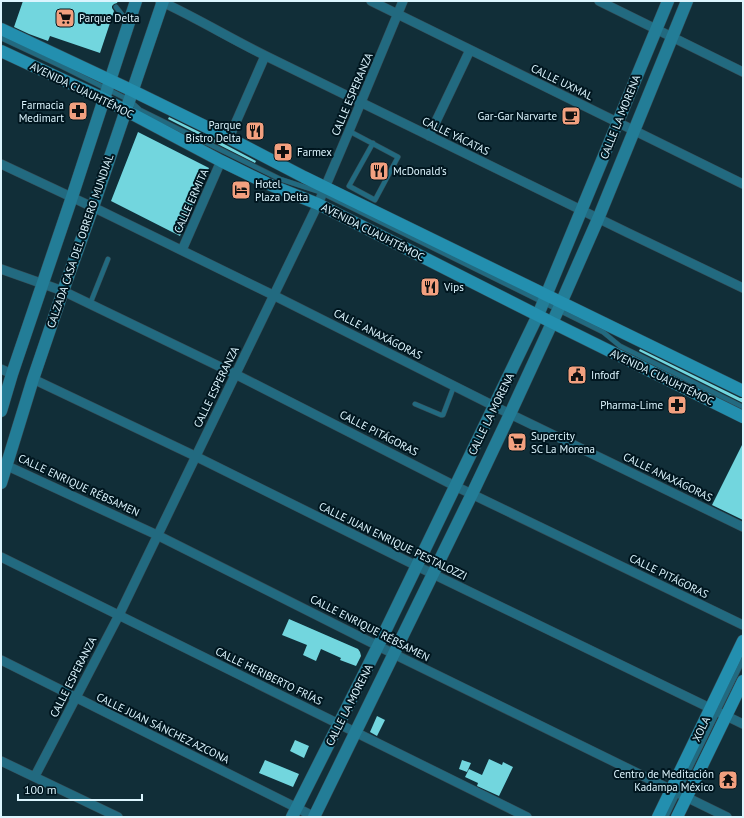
<svg xmlns="http://www.w3.org/2000/svg" width="744" height="818" viewBox="0 0 744 818" font-family="'PT Sans',sans-serif">
  <rect width="100%" height="100%" fill="#112e38"/>
  <path fill="#72d6de" d="M23 1H118L117 3 114 4 112 6V8L114 11 100 53 50 36 48 41 29 34 14 27Z
    M169 117 226 145 256 161 255 163 168 119Z
    M138 132 209 168 180 236 111 201Z
    M640 349 740 398H743V403L639 351Z
    M743 443V520L712 505Z
    M289 619 358 649 360 652 361 656 356 666 340 660 341 658 321 649 316 661 303 655 307 645 282 635Z
    M377 716 385 720 377 736 370 732Z
    M295 740 309 746 304 758 290 751Z
    M489 759 502 765 503 762 513 767 499 796 477 786 478 783 465 777 469 769 482 775Z
    M265 760 299 774 293 787 259 773Z
    M462 760 471 763 467 772 459 769Z"/>
  <g fill="none" stroke-linecap="round" stroke-linejoin="round">
    <defs>
      <path id="lane" d="M116 7 127 21
        M1 38 61 66 129 100 140 110 280 179 323 193
        M349 131 398 157 375 200 349 186 373 143
        M322 193 603 332 620 346 743 407
        M90 304 108 259
        M415 404 441 415H443L454 386
        M666 817 743 660"/>
      <path id="street" d="M160 1C197 18 231 39 268 57 425 135 584 212 743 288
        M371 1 743 184
        M599 1 743 72
        M429 136 470 50
        M229 138 265 56
        M1 164 101 211 273 295 510 414 743 527
        M182 250 221 161
        M1 269 63 291 235 374 455 486 743 625
        M1 369 12 374
        M33 379 195 456 433 574 743 724
        M1 463 157 535 402 658 727 817
        M1 557 527 817
        M1 660 315 817
        M1 761 118 817
        M35 776 119 615 318 204 349 131 403 1"/>
      <path id="secondary" d="M1 411 12 374 72 197 136 1
        M1 483 33 379 63 291 93 207 163 1
        M292 817 378 646 538 315 668 1
        M314 817 472 494 510 414 558 310 598 219 687 1"/>
      <path id="primary" d="M1 29 133 91 229 138 304 177 743 391
        M1 51 104 99 221 161 268 184 318 204 553 323 743 417
        M658 817 743 641
        M677 817 743 681"/>
    </defs>
    <use href="#lane" stroke="#354c55" stroke-width="5.5"/>
    <use href="#street" stroke="#354c55" stroke-width="10"/>
    <use href="#secondary" stroke="#354c55" stroke-width="13"/>
    <use href="#primary" stroke="#354c55" stroke-width="13"/>
    <use href="#lane" stroke="#226a80" stroke-width="4.5"/>
    <use href="#street" stroke="#226a80" stroke-width="9"/>
    <use href="#secondary" stroke="#237d97" stroke-width="12"/>
    <use href="#primary" stroke="#238faf" stroke-width="12"/>
  </g>
  <defs>
    <symbol id="supermarket-square" viewBox="-11 -11 22 22"><rect x="-9" y="-9" width="18" height="18" rx="4" fill="#f2a07f" stroke="#00161f"/><path d="M-6-5.5h2.5l.6 2H6L4.5 2H-2.5L-4.4-4H-6ZM-1.5 3.2a1.3 1.3 0 1 0 .1 0ZM3 3.2a1.3 1.3 0 1 0 .1 0Z" fill="#111"/></symbol>
    <symbol id="pharmacy-square" viewBox="-11 -11 22 22"><rect x="-9" y="-9" width="18" height="18" rx="4" fill="#f2a07f" stroke="#00161f"/><path d="M-2-6h4v4h4v4h-4v4h-4v-4h-4v-4h4Z" fill="#111"/></symbol>
    <symbol id="cafe-square" viewBox="-11 -11 22 22"><rect x="-9" y="-9" width="18" height="18" rx="4" fill="#f2a07f" stroke="#00161f"/><path d="M-5.5-4.5H6V0H3Q3 3.5 0 3.5H-2.5Q-5.5 3.5-5.5 0ZM3-3.2v2h1.7v-2ZM-6 4.5H4V6H-6Z" fill="#111"/></symbol>
    <symbol id="restaurant-square" viewBox="-11 -11 22 22"><rect x="-9" y="-9" width="18" height="18" rx="4" fill="#f2a07f" stroke="#00161f"/><path d="M-5-6h1v4h1v-4h1v4h1v-4h1v5L-1.5 .5V6h-2V.5L-5-1ZM5-6V6H3V1.5H1.5Q1.5-4 5-6Z" fill="#111"/></symbol>
    <symbol id="hotel-square" viewBox="-11 -11 22 22"><rect x="-9" y="-9" width="18" height="18" rx="4" fill="#f2a07f" stroke="#00161f"/><path d="M-6-4.5h1.5V1H6V5H4.5V3h-9V5H-6ZM-4 0a1.8 1.8 0 1 1 3.6 0ZM.5 0V-2.5h3Q6-2.5 6 0Z" fill="#111"/></symbol>
    <symbol id="civic-square" viewBox="-11 -11 22 22"><rect x="-9" y="-9" width="18" height="18" rx="4" fill="#f2a07f" stroke="#00161f"/><path d="M-.6-6.5H3V-4.5H.6V-3L4-1V1h2V6H-6V1h2V-1L-.6-3ZM-1.2 2.5V6h2.4V2.5Z" fill="#111"/></symbol>
    <symbol id="temple-square" viewBox="-11 -11 22 22"><rect x="-9" y="-9" width="18" height="18" rx="4" fill="#f2a07f" stroke="#00161f"/><path d="M0-6L5-2H3V0L6.5 2.5H4V6H1.5V3h-3V6H-4V2.5H-6.5L-3 0V-2H-5Z" fill="#111"/></symbol>
  </defs>
  <g fill-rule="evenodd">
    <use href="#supermarket-square" x="54" y="7" width="22" height="22"/>
    <use href="#pharmacy-square" x="67" y="100" width="22" height="22"/>
    <use href="#cafe-square" x="560" y="105" width="22" height="22"/>
    <use href="#restaurant-square" x="244" y="120" width="22" height="22"/>
    <use href="#pharmacy-square" x="272" y="141" width="22" height="22"/>
    <use href="#restaurant-square" x="368" y="160" width="22" height="22"/>
    <use href="#hotel-square" x="230" y="179" width="22" height="22"/>
    <use href="#restaurant-square" x="419" y="276" width="22" height="22"/>
    <use href="#civic-square" x="566" y="364" width="22" height="22"/>
    <use href="#pharmacy-square" x="666" y="394" width="22" height="22"/>
    <use href="#supermarket-square" x="506" y="431" width="22" height="22"/>
    <use href="#temple-square" x="717" y="769" width="22" height="22"/>
  </g>
  <g text-anchor="middle" stroke-width="4" stroke-linejoin="round" paint-order="stroke">
    <g font-size="11" fill="#dcf5fe" stroke="#00161f" text-anchor="start">
      <text x="79" y="22">Parque Delta</text>
      <text x="64" y="109" text-anchor="end">Farmacia<tspan x="64" dy="13">Medimart</tspan></text>
      <text x="557" y="120" text-anchor="end">Gar-Gar Narvarte</text>
      <text x="241" y="129" text-anchor="end">Parque<tspan x="241" dy="13">Bistro Delta</tspan></text>
      <text x="297" y="156">Farmex</text>
      <text x="393" y="175">McDonald's</text>
      <text x="255" y="188">Hotel<tspan x="255" dy="13">Plaza Delta</tspan></text>
      <text x="444" y="291">Vips</text>
      <text x="591" y="379">Infodf</text>
      <text x="663" y="409" text-anchor="end">Pharma-Lime</text>
      <text x="531" y="440">Supercity<tspan x="531" dy="13">SC La Morena</tspan></text>
      <text x="714" y="778" text-anchor="end">Centro de Meditación<tspan x="714" dy="13">Kadampa México</tspan></text>
    </g>
    <g font-size="11" fill="#dcf5fe" stroke="#00161f">
      <text transform="translate(562 82) rotate(26)" y="4">CALLE UXMAL</text>
      <text transform="translate(82 90) rotate(26)" y="4">AVENIDA CUAUHTÉMOC</text>
      <text transform="translate(352 94) rotate(-67)" y="4">CALLE ESPERANZA</text>
      <text transform="translate(620 117) rotate(-68)" y="4">CALLE LA MORENA</text>
      <text transform="translate(456 136) rotate(26)" y="4">CALLE YÁCATAS</text>
      <text transform="translate(191 201) rotate(-66)" y="4">CALLE ERMITA</text>
      <text transform="translate(373 232) rotate(27)" y="4">AVENIDA CUAUHTÉMOC</text>
      <text transform="translate(80 241) rotate(-71)" y="4">CALZADA CASA DEL OBRERO MUNDIAL</text>
      <text transform="translate(378 334) rotate(27)" y="4">CALLE ANAXÁGORAS</text>
      <text transform="translate(662 377) rotate(26)" y="4">AVENIDA CUAUHTÉMOC</text>
      <text transform="translate(216 387) rotate(-64)" y="4">CALLE ESPERANZA</text>
      <text transform="translate(491 414) rotate(-64)" y="4">CALLE LA MORENA</text>
      <text transform="translate(379 433) rotate(27)" y="4">CALLE PITÁGORAS</text>
      <text transform="translate(668 477) rotate(26)" y="4">CALLE ANAXÁGORAS</text>
      <text transform="translate(79 485) rotate(25)" y="4">CALLE ENRIQUE RÉBSAMEN</text>
      <text transform="translate(393 541) rotate(26)" y="4">CALLE JUAN ENRIQUE PESTALOZZI</text>
      <text transform="translate(669 576) rotate(26)" y="4">CALLE PITÁGORAS</text>
      <text transform="translate(370 628) rotate(27)" y="4">CALLE ENRIQUE RÉBSAMEN</text>
      <text transform="translate(269 676) rotate(26)" y="4">CALLE HERIBERTO FRÍAS</text>
      <text transform="translate(73 677) rotate(-63)" y="4">CALLE ESPERANZA</text>
      <text transform="translate(349 705) rotate(-63)" y="4">CALLE LA MORENA</text>
      <text transform="translate(163 728) rotate(26)" y="4">CALLE JUAN SÁNCHEZ AZCONA</text>
      <text transform="translate(701 729) rotate(-64)" y="4">XOLA</text>
    </g>
  </g>
  <rect width="744" height="818" fill="none" stroke="#dcf5fe" stroke-width="4"/>
  <path d="M18 794v6h124v-6" fill="none" stroke="#dcf5fe" stroke-width="2"/>
  <text x="24" y="794" font-size="12" fill="#dcf5fe" stroke="#00161f" stroke-width="3" paint-order="stroke">100 m</text>
</svg>
